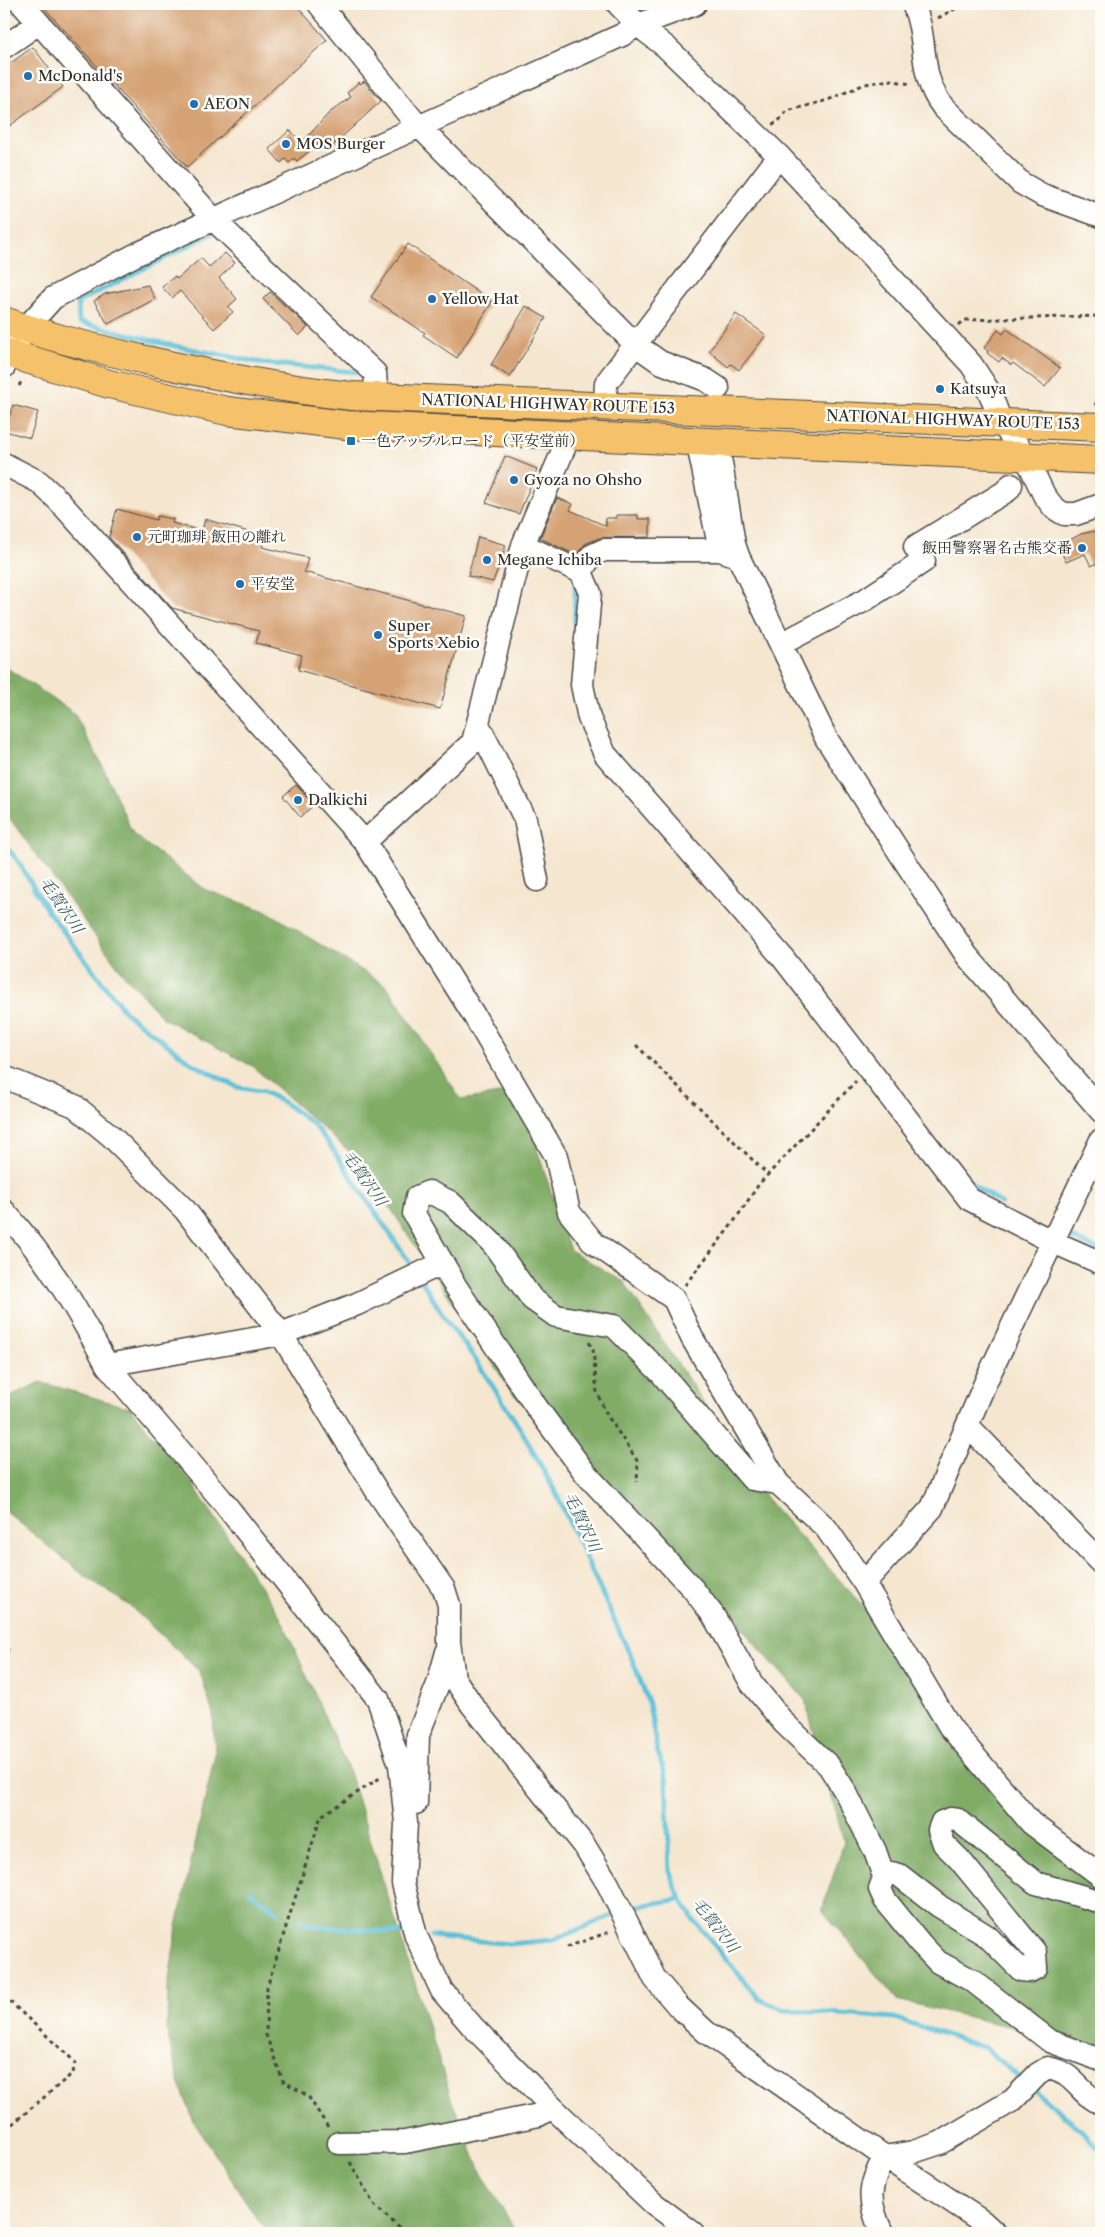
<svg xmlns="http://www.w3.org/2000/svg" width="1105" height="2237" viewBox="0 0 1105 2237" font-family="'Libre Caslon Text','Noto Serif JP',serif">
  <rect width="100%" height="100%" fill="#fdfcf7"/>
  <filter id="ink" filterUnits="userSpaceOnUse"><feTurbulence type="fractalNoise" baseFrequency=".02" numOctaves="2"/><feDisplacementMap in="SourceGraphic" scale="10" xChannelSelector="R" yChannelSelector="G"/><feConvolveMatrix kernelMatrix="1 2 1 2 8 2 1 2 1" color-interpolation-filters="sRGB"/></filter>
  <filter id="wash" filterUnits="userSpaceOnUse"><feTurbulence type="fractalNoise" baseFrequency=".0096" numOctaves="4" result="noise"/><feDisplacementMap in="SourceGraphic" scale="20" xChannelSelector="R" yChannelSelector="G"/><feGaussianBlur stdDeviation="1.12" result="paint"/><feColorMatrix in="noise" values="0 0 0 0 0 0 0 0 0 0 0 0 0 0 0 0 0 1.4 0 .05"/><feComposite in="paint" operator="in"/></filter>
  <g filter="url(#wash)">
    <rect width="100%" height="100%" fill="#f5e6cf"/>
    <path fill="#80ac66" stroke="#566c48" d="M4 666 74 713 103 767 133 834 206 890 268 912 387 986 461 1100 518 1091 570 1250 624 1282 769 1502 862 1605 974 1771 1000 1801 1078 1873 1101 1880V2052L1087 2045 897 2000 822 1910 844 1842 805 1700 629 1501 513 1394 358 1159 252 1066 163 1018 123 974 8 816 4 814Z
      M40 1382 130 1408 192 1483 280 1616 348 1769 452 2101 482 2174 517 2233H270L258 2220 194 2122 178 2079 167 2032 168 1987 177 1926 215 1754 213 1714 200 1672 130 1606 86 1577 4 1510V1399Z"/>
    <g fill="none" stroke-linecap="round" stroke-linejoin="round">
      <path stroke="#5bc1d9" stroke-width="5" d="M5 4 16 12
        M217 231 78 302 79 322 170 345 262 363 355 372
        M575 642V583
        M4 844 18 861 47 910 126 1013 193 1064 237 1087 264 1092 283 1102 313 1124 329 1144 415 1271
        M952 1159 973 1185 1001 1203
        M1068 1236 1101 1251
        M421 1280 447 1321 473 1356 523 1433 557 1495 632 1659 649 1704 657 1750 666 1778 670 1873 681 1899 693 1919 759 1999 784 2010 895 2018 985 2048 1023 2081
        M250 1892 278 1912
        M632 1907 681 1899
        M301 1921 311 1926 404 1933
        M431 1936 509 1944 553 1940 611 1916
        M1032 2088 1081 2130 1101 2151"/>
    </g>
    <g id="blocks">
      <path fill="#d5a274" d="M41 4H295L327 40 187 167Z
        M33 47 63 87 4 130V68Z
        M364 81 381 101 331 147 324 139 297 161 294 158 289 163 285 159 281 163 269 149 290 130 302 143 329 113 351 97 347 93 359 82 361 84Z
        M408 244 492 302 457 358 423 335 425 333 371 297Z
        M225 253 235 263 219 278 237 299 228 307 233 312 214 329 180 291 172 298 162 287 175 276 177 279 201 258 209 267Z
        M148 285 155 299 108 324 94 301 105 294Z
        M270 292 308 327 299 336 263 299Z
        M526 306 546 318 510 377 491 365Z
        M736 314 766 335 739 370 731 364 728 367 709 351Z
        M1007 329 1060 368 1045 387 1013 363 1011 365 1002 358 999 362 987 353 988 351 984 348 998 330 1003 334Z
        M13 405 38 412 30 438 5 431Z
        M505 456 537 469 519 514 486 503Z
        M557 498 573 504 570 510 606 526V518H616V515H638V519H650V537L599 538 585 544 576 555 540 538Z
        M117 509 156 520 157 516 173 519 172 523 202 531 205 519 265 537 262 547 308 558 304 572 466 616 440 709 298 670 302 655 256 643 259 631 172 608 109 537Z
        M1095 531 1096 534 1101 532V561L1091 566 1085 554 1066 562 1060 549 1066 546 1064 543 1081 534Z
        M478 537 506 545 493 582 468 576Z
        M296 785 314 805 300 817 283 796Z"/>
    </g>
  </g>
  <g filter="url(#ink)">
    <use href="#blocks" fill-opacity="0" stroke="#494744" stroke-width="1"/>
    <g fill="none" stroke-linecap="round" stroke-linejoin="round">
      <defs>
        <path id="minor" d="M22 4 215 221 375 373 377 397
          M319 4 413 120 636 345 660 362 706 380 718 388
          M618 4 638 25 666 47 779 156 971 364 990 393 1001 422 1026 457 1044 495 1054 508 1064 514H1076L1101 505
          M913 4C929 40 917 74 943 107L1021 183 1042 195 1101 216
          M4 47 39 23
          M4 367 25 329 53 298 137 254 622 35 638 25 695 4
          M605 407 606 383 779 156
          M697 440 720 550
          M721 463 734 544 738 556 826 738 926 894 967 956 1101 1111
          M4 464 39 482 58 500 365 842 475 1017 556 1156 569 1212 594 1243 674 1299 692 1338 778 1483 826 1528 864 1583 950 1727 1031 1823 1101 1876
          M523 545 581 572 590 593 582 685 589 718 605 754 783 958 969 1199 1051 1241 1101 1263
          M581 572 591 556 604 550H720L738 556
          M781 644 865 600 924 561 915 547 1008 490 1011 485
          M478 724 525 819 537 880
          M365 842 473 742 523 545 570 434
          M4 1077 75 1106 111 1136 185 1210 281 1334 378 1493 444 1589 449 1605V1642L454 1678 472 1705 584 1845 608 1884 655 1979 678 2006 706 2032 885 2157 983 2222 995 2233
          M4 1211C49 1261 76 1307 107 1365
          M452 1279 414 1214 417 1197 429 1192 450 1202 493 1244 532 1299 556 1316 614 1326 662 1374 752 1479 778 1483
          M968 1426 1101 1563
          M864 1583 932 1508 986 1381 1101 1140
          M416 1803 418 1735 438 1684 447 1652
          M884 1877 891 1873 899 1875 939 1906 987 1936 1021 1970 1030 1971 1036 1968 1035 1952 960 1860 944 1844 939 1830 942 1822 950 1819 958 1820 1036 1883 1101 1902
          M339 2143 405 2142 539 2115 552 2107
          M693 2233 653 2203 552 2107 473 2027 442 1991 416 1936 403 1883 406 1823 400 1765 378 1699 221 1499 107 1365 281 1334 357 1304 432 1268 444 1269 537 1408 586 1474 693 1589 713 1615 752 1684 784 1723 829 1766 845 1791 875 1851 884 1877 880 1889 885 1900 920 1943 938 1962 973 1981 1050 2041 1101 2060
          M882 2233C868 2202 867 2187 885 2157L913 2152 940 2143 1013 2100 1038 2074 1048 2068C1076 2073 1079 2095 1101 2103"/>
        <path id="highway" d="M4 321C51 338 101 350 150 361 217 376 283 389 352 396L1101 427
          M4 352 109 384 227 411 346 425 1101 460"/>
      </defs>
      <use href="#minor" stroke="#494744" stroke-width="25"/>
      <use href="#highway" stroke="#494744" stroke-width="30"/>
      <path stroke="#494744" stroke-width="3" stroke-dasharray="4 4" stroke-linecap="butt" d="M938 18 962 5 1011 4
        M772 124 777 123 787 111 828 100 865 84 890 80 910 84
        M959 325 965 320 1101 316
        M19 386 21 382 24 381
        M1095 405 1101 395
        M636 1045 768 1175
        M685 1285 733 1223 759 1184 856 1081
        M589 1342 593 1349 597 1393 607 1415 638 1462 637 1482
        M4 1660 9 1646
        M567 1947 612 1931
        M4 1996 75 2062 73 2073 4 2131
        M328 2127 308 2096 283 2081 266 2035 267 1987 321 1816 383 1776
        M350 2162 374 2205 405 2233"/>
      <use href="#minor" stroke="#fff" stroke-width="22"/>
      <use href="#highway" stroke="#f5c16b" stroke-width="28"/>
    </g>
  </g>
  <g fill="#1f6fb2" stroke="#fdfcf7" stroke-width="2">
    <circle cx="28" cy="76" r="5"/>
    <circle cx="194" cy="104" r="5"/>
    <circle cx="286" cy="144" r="5"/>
    <circle cx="432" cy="299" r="5"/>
    <circle cx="940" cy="389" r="5"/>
    <rect x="346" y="436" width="10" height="10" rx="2.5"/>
    <circle cx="514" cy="480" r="5"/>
    <circle cx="137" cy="537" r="5"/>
    <circle cx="1082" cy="548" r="5"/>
    <circle cx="487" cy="560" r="5"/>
    <circle cx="240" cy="584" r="5"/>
    <circle cx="378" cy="635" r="5"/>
    <circle cx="298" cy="800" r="5"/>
  </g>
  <g text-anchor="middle" stroke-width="5" stroke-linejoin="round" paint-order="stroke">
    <g font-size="15" fill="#2b2b2b" stroke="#fdfcf7" text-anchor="start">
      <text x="38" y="81">McDonald's</text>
      <text x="204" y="109">AEON</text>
      <text x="296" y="149">MOS Burger</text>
      <text x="442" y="304">Yellow Hat</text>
      <text x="950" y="394">Katsuya</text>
      <text x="361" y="446">一色アップルロード（平安堂前）</text>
      <text x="524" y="485">Gyoza no Ohsho</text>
      <text x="147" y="542">元町珈琲 飯田の離れ</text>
      <text x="1072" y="553" text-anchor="end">飯田警察署名古熊交番</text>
      <text x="497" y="565">Megane Ichiba</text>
      <text x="250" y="589">平安堂</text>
      <text x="388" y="631">Super<tspan x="388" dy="17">Sports Xebio</tspan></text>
      <text x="308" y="805">Dalkichi</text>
    </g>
    <g font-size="15" fill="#2b2b2b" stroke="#fdfcf7">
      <text transform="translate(548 404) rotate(2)" y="5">NATIONAL HIGHWAY ROUTE 153</text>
      <text transform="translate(953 420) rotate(2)" y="5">NATIONAL HIGHWAY ROUTE 153</text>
    </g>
    <g font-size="16" font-style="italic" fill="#3c6068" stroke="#fdfcf7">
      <text transform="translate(62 905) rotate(56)" y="6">毛賀沢川</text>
      <text transform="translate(365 1178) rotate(55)" y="6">毛賀沢川</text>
      <text transform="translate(583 1522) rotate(65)" y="6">毛賀沢川</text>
      <text transform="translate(716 1925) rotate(52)" y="6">毛賀沢川</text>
    </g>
  </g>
  <rect width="1105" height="2237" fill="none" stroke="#fdfcf7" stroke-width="20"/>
</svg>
